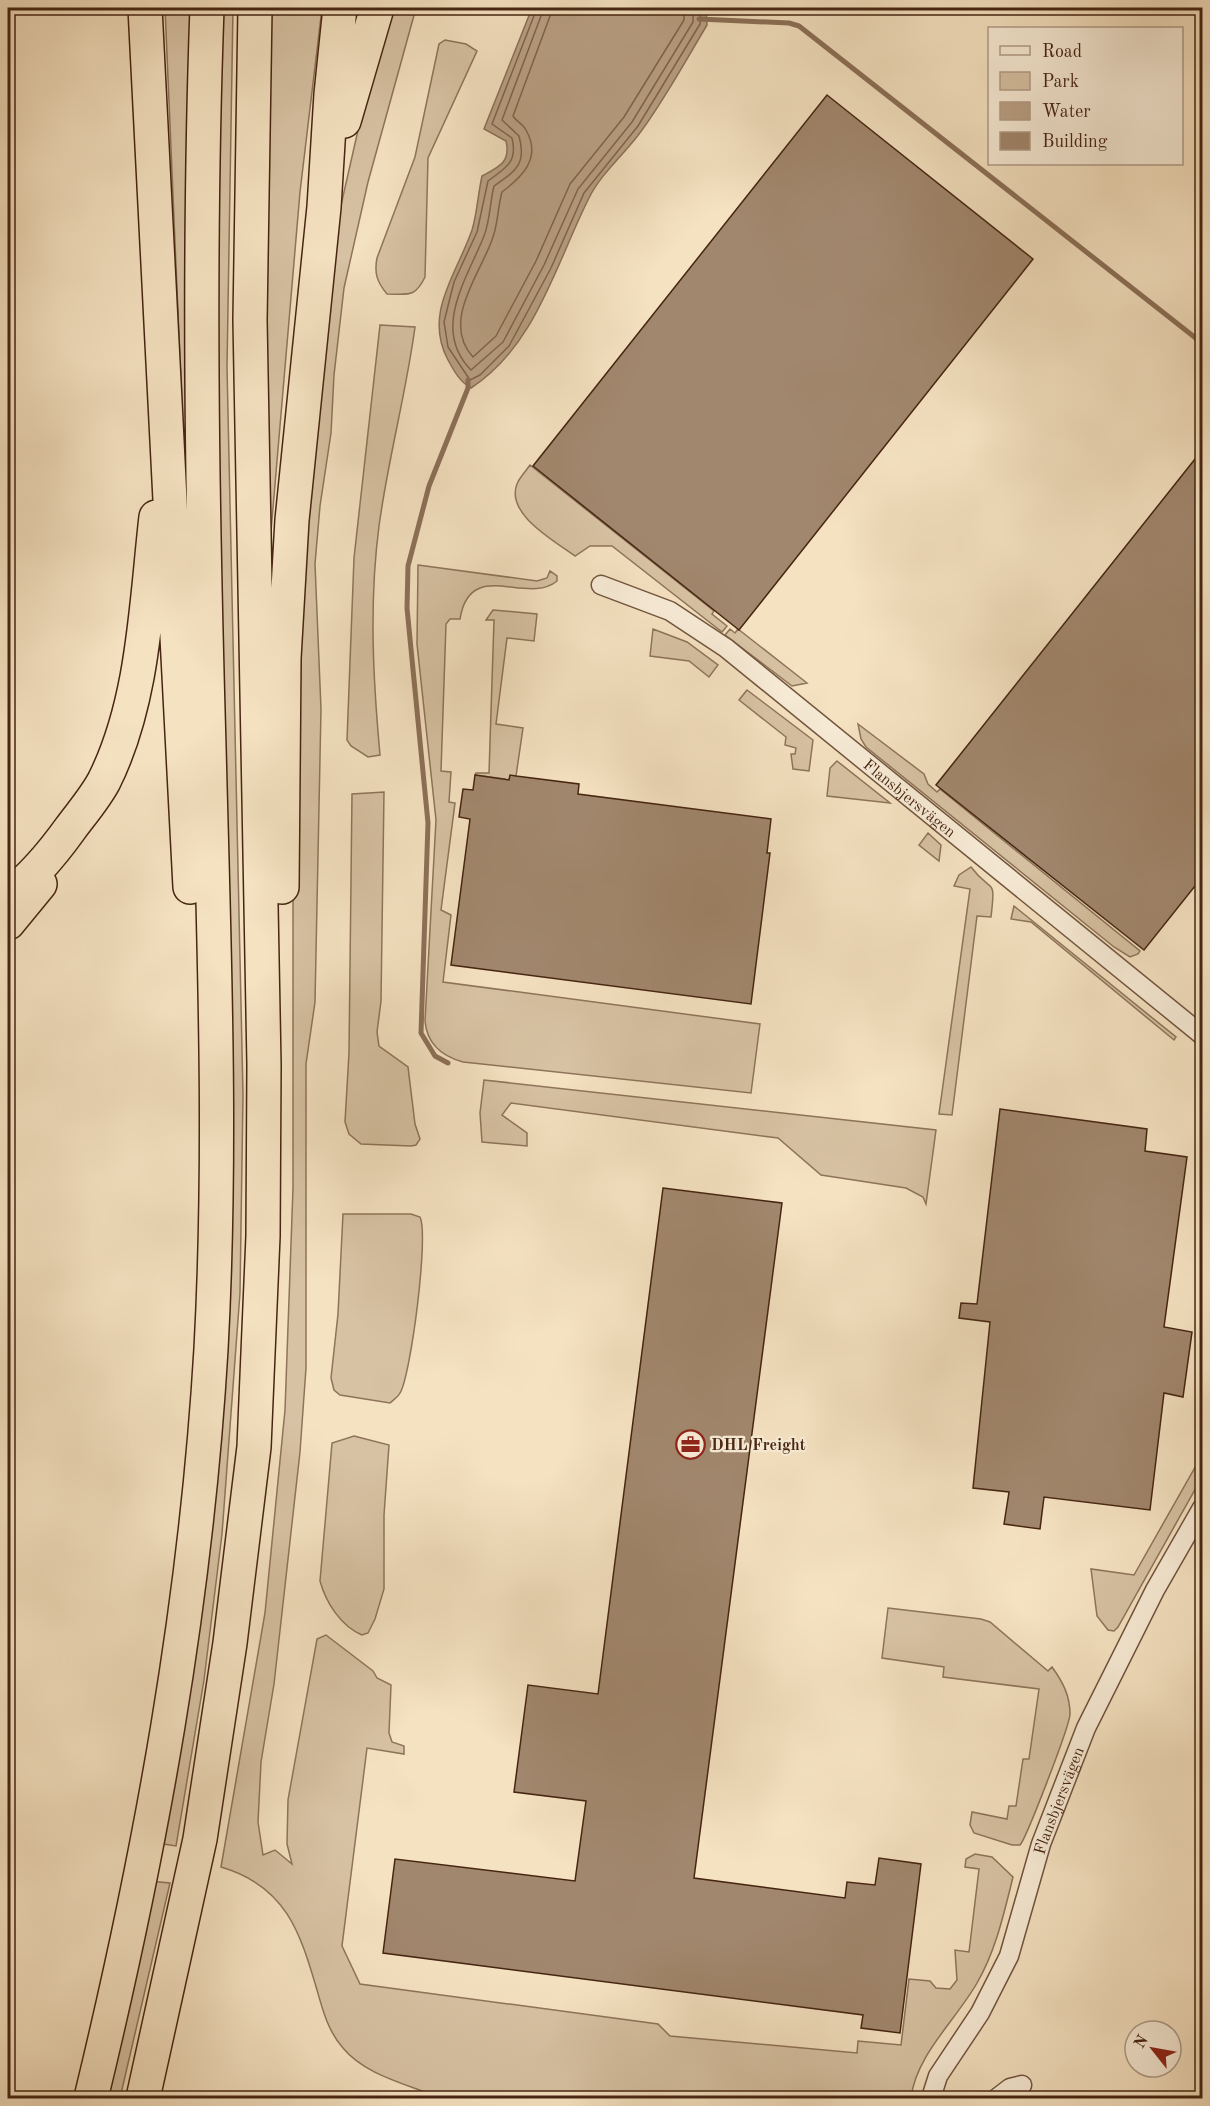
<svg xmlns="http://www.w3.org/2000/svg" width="1210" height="2106" viewBox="0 0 1210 2106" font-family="'Old Standard TT',serif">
  <rect width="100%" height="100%" fill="#f5e2c1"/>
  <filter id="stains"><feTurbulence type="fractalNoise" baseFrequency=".00333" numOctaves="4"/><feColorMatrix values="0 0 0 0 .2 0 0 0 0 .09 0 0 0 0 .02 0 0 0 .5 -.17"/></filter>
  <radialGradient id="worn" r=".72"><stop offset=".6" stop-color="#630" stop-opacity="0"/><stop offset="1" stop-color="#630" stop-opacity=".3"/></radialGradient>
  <path fill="#d7c2a3" stroke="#8e745a" stroke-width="1.5" d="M165 8H192L185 476Z
    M213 8H233L227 367 243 1095 240 1293 222 1534 204 1680 176 1846 157 1843 203 1529Z
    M266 8H322L300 192 264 613Z
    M393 8H416L368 182 344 288 334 375 331 433 320 506 315 564 321 709 315 1002 306 1064V1368L300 1452 274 1684 261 1762 258 1822 263 1855 275 1850 292 1864 287 1844 288 1800 317 1639 326 1635 373 1671 377 1678 391 1685 389 1733 392 1742 404 1746V1754L367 1748 342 1946 360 1984 658 2024 670 2036 857 2053 858 2041 901 2045 909 1979 930 1981 936 1988 950 1989 957 1980 955 1950 969 1952 979 1869 965 1867 966 1859 975 1854 992 1857 1013 1877C1004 1913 996 1950 977 1983 956 2020 916 2055 911 2098H440C408 2084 366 2076 343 2048 328 2031 323 2011 317 1990 300 1932 286 1886 221 1867L265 1613 285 1410 293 1188V860L299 594 339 214 366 95Z
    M445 40 466 44 477 51 428 158 425 277C415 298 408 294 387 294 377 282 374 273 377 258L415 157 439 44Z
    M380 325 415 327C406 394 388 459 379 526 369 603 373 678 380 755L368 757 351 746 347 740 354 558Z
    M530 465 714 611 712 614 727 626 722 632 612 546H590L575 556C555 541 505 514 517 484 519 478 526 471 530 465Z
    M418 565 537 581 547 578 550 571 557 576V581C527 606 470 557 460 619H450L446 624 441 771 451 772 449 802 455 803 441 910 451 915 443 982 760 1024 751 1093 463 1062C441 1056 427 1044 425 1021L436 820 417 644Z
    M493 610 537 614 534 641 507 638 496 724 523 728 516 776H510L508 785 505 779 475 775 476 773H489L494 620H486Z
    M653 629 687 642 718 665 709 677 689 661 650 656Z
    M730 629 735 633 738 629 807 683 792 686 725 635Z
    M747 690 813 740 809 771 793 769 791 754H795L796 748 785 745 786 737 739 700Z
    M858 724 924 774 928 784 937 792 940 789 1140 951 1138 954 1130 957 1114 947 866 747 861 739Z
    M837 761 890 803 827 796 830 768Z
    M384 792 381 1001 377 1032 379 1046 408 1067 415 1124 420 1139 416 1145 411 1146 361 1144 349 1134 345 1122 349 1053 352 794Z
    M928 833 941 845 939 861 919 845Z
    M971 867C992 895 996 875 991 917L977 916 952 1115 939 1114 970 889 954 886 959 875Z
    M1014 906 1176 1037 1174 1040 1031 922 1011 919Z
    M484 1080 936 1130 926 1204 923 1197 906 1188 821 1175 778 1138 511 1103 502 1115 527 1133V1146L482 1142 480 1113Z
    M343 1214H411L420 1217C429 1234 411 1375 400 1393 398 1397 393 1400 390 1403L340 1395 334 1390 331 1378 338 1314Z
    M354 1436 389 1445 384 1515V1589L375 1619 368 1633 362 1635C341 1626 326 1603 320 1581L332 1443Z
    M1202 1455V1477L1118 1627 1114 1631 1108 1630 1097 1616 1091 1569 1134 1575Z
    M888 1608 981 1619 990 1622 1048 1671 1052 1667C1063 1682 1070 1696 1070 1714 1070 1725 1026 1839 1020 1845H1012L974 1833 970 1825 972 1812 1007 1819 1009 1806H1016L1023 1759H1029L1039 1689 943 1677 944 1667 882 1658Z
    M148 1881 170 1883 120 2098H102Z"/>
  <path fill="#baa286" stroke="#8c7058" stroke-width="1.5" d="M532 8H706L707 25C686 60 666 97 642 130 626 153 601 173 589 198 556 263 536 346 471 388 460 382 454 371 448 360 423 313 457 274 472 230 477 214 478 194 482 176 499 167 511 162 506 141L484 129Z"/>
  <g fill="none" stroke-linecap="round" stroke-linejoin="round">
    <path stroke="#80644c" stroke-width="1.5" d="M537 8 492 124 512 138C518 163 505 168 488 181L477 232 454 282 444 322 448 347 470 380 480 375 509 346 551 268 584 193 638 126 700 24 701 8
      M544 8 502 120 519 136C527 165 515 171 494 186 490 202 490 221 484 236 467 279 431 329 471 370L503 342 544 265 578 189 632 122 693 22V8
      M553 8 513 116C516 121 523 124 526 130 542 158 522 177 502 192 498 206 498 223 493 237 482 272 440 321 473 357L496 336 536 261 570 184 624 117 684 20V8"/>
    <path stroke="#8c7058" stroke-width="5" d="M699 19 789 23 799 26 1202 343
      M448 1063 435 1056 421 1033 428 823 407 608 408 566 429 486 468 388V380"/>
  </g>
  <path fill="#a1876d" stroke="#462512" stroke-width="1.5" d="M827 95 1033 259 739 630 533 466Z
    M1203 449V876L1144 950 936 785Z
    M475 775 509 780 510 775 516 776 579 784 578 794 771 819 767 853H770L751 1004 451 965 470 819 459 817 463 789 473 790Z
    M1000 1109 1147 1129 1145 1151 1187 1157 1164 1327 1192 1332 1183 1397 1164 1393 1150 1510 1044 1497 1040 1529 1004 1524 1009 1492 973 1488 990 1322 959 1318 961 1303 977 1304Z
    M663 1188 782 1203 694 1878 845 1898 847 1882 875 1885 879 1858 921 1864 900 2033 861 2028 863 2015 383 1953 395 1859 575 1881 586 1801 514 1792 528 1685 598 1694Z"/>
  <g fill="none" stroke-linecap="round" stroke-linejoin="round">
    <defs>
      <g id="minor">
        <path id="s1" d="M601 585 670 611 726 648 1202 1035"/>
        <path id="s2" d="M931 2098 938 2076 980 2013 1009 1956 1041 1844 1086 1728 1155 1590 1202 1508"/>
        <path d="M997 2098 1010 2088 1022 2085"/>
      </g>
      <path id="motorway" d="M145 8C159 301 175 594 190 887
        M344 121 377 8
        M282 887 284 658 292 520 324 207 331 94 340 8
        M8 896C32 878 52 854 70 829 81 814 95 798 104 781 144 701 146 604 156 517
        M8 923 40 884
        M91 2098C151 1850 196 1604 211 1349 222 1148 214 947 209 747 202 501 198 254 207 8
        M143 2098 200 1839 230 1643 254 1447 263 1236 264 1065 250 320 255 8"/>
    </defs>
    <use href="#minor" stroke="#72543e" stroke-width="21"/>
    <use href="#motorway" stroke="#462512" stroke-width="36"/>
    <use href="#minor" stroke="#f8ecd7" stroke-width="18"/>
    <use href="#motorway" stroke="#f5e2c1" stroke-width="33"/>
  </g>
  <defs>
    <symbol id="office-ring" viewBox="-11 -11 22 22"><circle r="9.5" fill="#f8ecd7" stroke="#8f2418" stroke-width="1.5"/><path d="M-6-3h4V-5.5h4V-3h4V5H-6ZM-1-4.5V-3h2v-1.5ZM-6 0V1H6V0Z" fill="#8f2418"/></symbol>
  </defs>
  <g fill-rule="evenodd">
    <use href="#office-ring" x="674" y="1428" width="33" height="33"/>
  </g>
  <g text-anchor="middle" stroke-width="4.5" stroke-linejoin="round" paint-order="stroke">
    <g font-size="16" fill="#462512" stroke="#f8ecd7">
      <text dy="6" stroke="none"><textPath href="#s1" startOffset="378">Flansbjersvägen</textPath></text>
      <text dy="6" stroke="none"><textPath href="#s2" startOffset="326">Flansbjersvägen</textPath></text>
    </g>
    <g font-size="16" font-weight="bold" fill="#462512" stroke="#f8ecd7" text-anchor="start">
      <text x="711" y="1450">DHL Freight</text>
    </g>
  </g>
  <rect width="1210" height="2106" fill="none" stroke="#f5e2c1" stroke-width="30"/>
  <rect x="9" y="9" width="1192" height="2088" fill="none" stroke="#462512" stroke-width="3"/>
  <rect x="15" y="15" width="1180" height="2076" fill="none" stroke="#462512" stroke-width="1.5"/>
  <rect x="988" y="27" width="195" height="138" fill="#f8ecd7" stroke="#b19c88" stroke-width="1.5"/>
  <rect x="1000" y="46" width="30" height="9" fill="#f8ecd7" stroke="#b19c88" stroke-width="1.5"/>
  <text x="1042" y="57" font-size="18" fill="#462512">Road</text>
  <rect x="1000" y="72" width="30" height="18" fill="#d7c2a3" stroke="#b19c88" stroke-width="1.5"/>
  <text x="1042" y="87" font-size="18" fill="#462512">Park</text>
  <rect x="1000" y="102" width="30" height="18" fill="#baa286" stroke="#b19c88" stroke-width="1.5"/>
  <text x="1042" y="117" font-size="18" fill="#462512">Water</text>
  <rect x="1000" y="132" width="30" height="18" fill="#a1876d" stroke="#b19c88" stroke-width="1.5"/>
  <text x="1042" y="147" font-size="18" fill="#462512">Building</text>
  <g transform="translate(1153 2049) rotate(301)"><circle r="28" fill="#f8ecd7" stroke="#b19c88" stroke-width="1.5"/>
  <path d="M0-4.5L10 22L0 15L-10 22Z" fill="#8f2418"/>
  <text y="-9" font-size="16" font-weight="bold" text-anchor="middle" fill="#462512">N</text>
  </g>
  <rect width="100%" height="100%" filter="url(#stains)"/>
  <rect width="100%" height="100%" fill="url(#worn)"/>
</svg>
